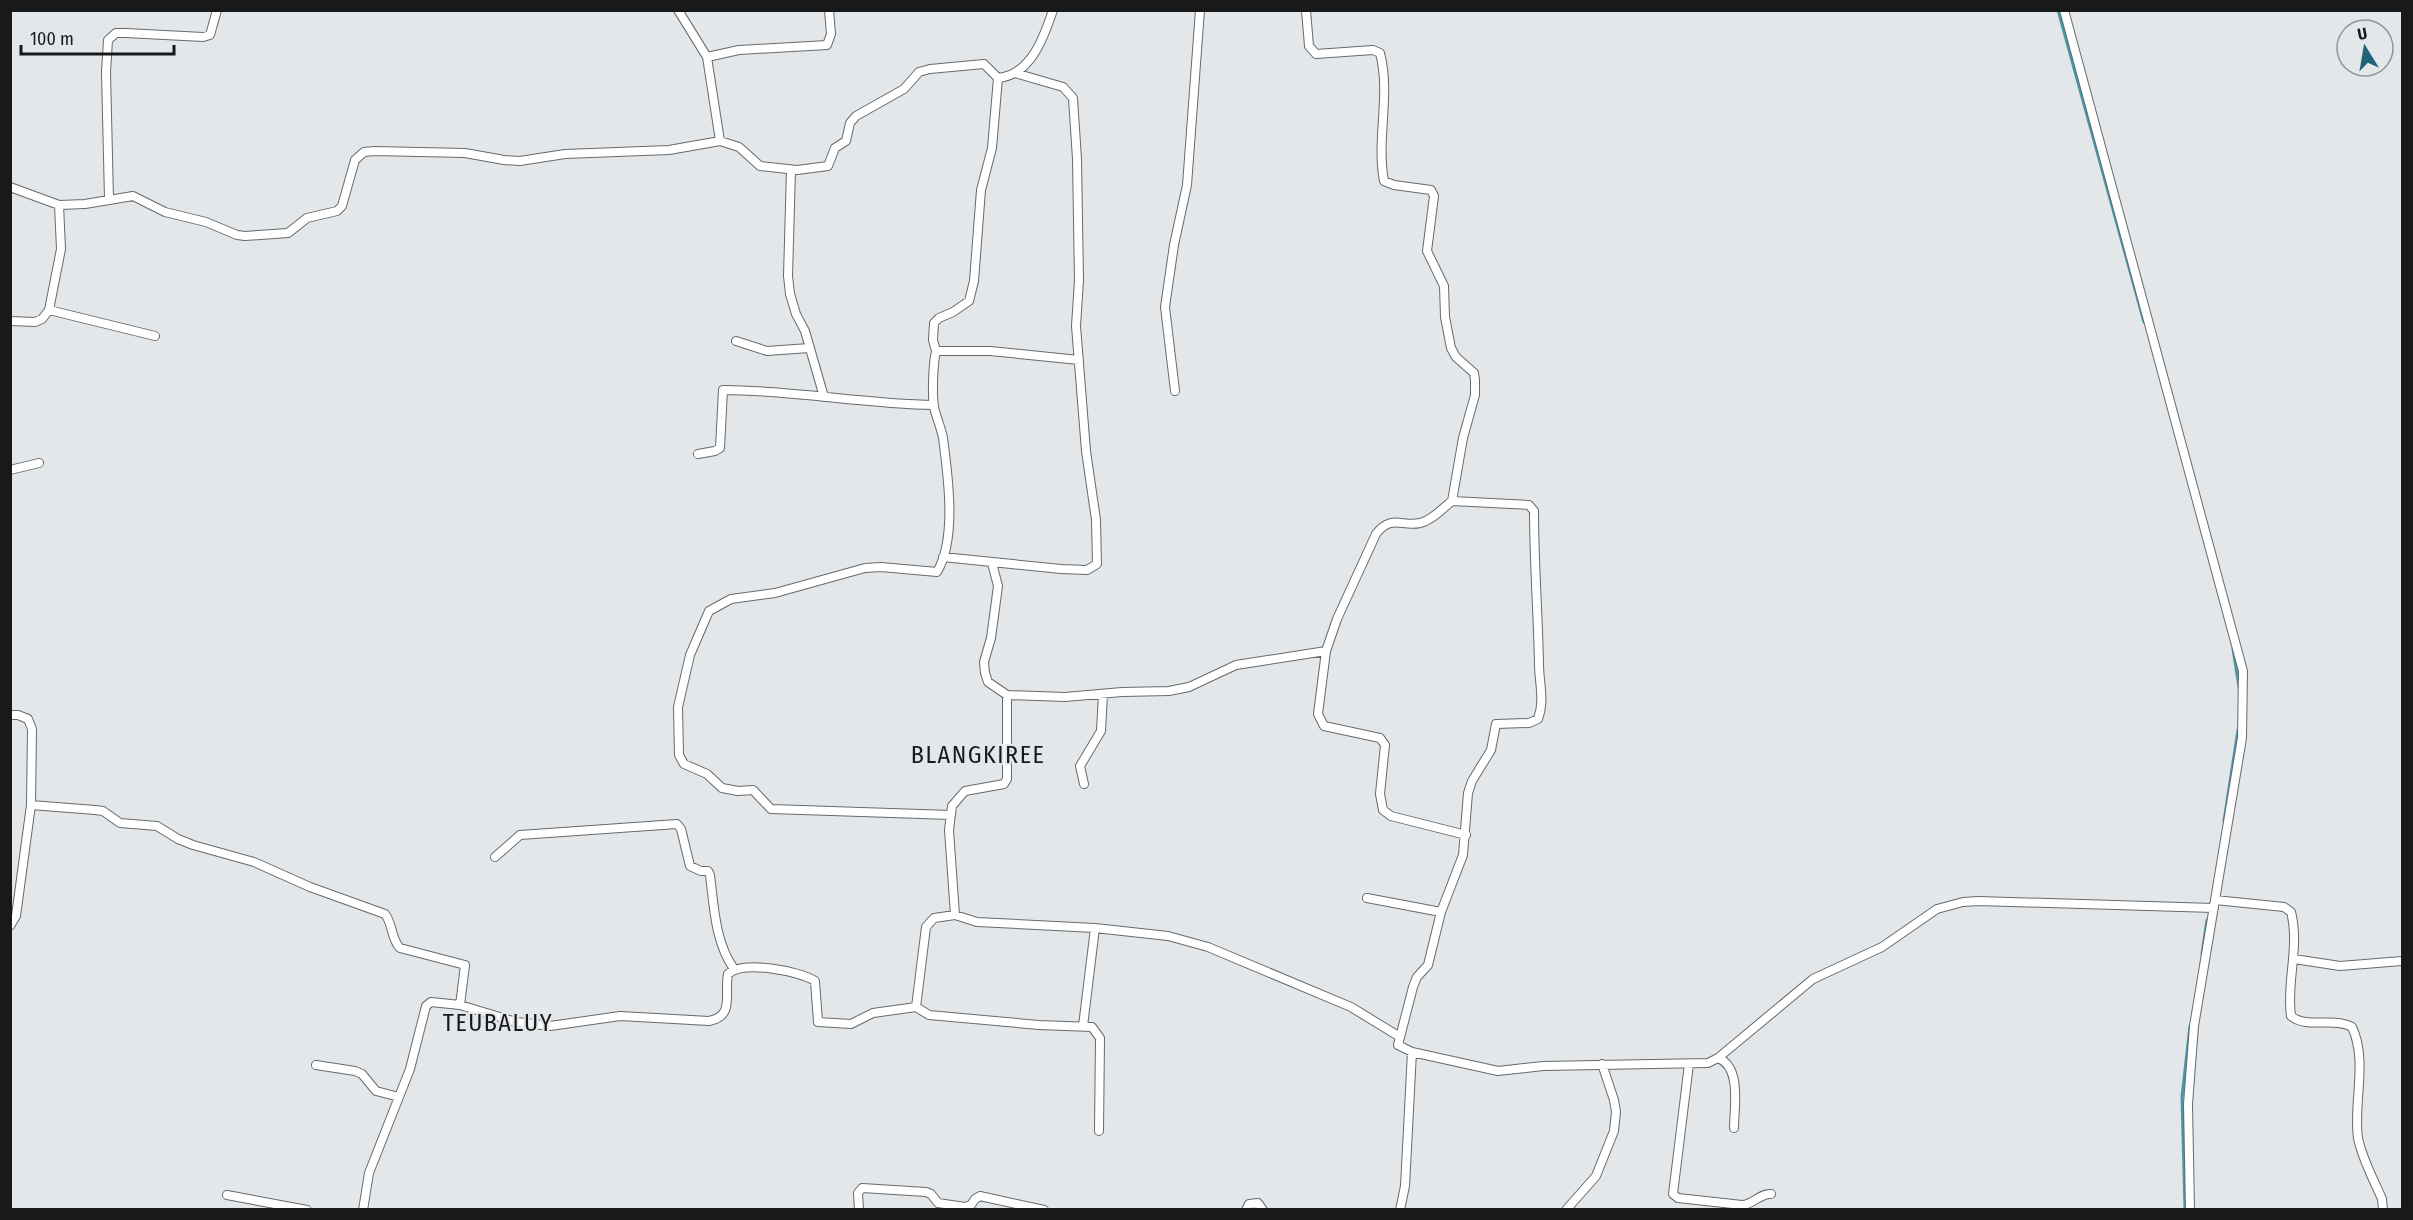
<svg xmlns="http://www.w3.org/2000/svg" width="2413" height="1220" viewBox="0 0 2413 1220" font-family="'Fira Sans Condensed',sans-serif">
  <rect width="100%" height="100%" fill="#e4e7e9"/>
  <g fill="none" stroke-linecap="round" stroke-linejoin="round">
    <path stroke="#4698ac" stroke-width="3" d="M2058 10 2144 322
      M2233 649 2239 687
      M2224 821 2238 730
      M2202 954 2207 920
      M2185 1210 2182 1097 2190 1026"/>
    <defs>
      <path id="minor" d="M678 10 707 57 720 141
        M1306 10 1309 46 1316 54 1373 50 1380 53C1391 95 1376 139 1384 181L1394 185 1431 190 1434 196 1427 251 1444 286 1445 317 1451 348 1456 357 1474 373 1475 380V395L1463 438 1452 501 1529 505 1534 511C1534 562 1538 613 1539 664 1539 683 1545 700 1538 719L1529 723 1496 724 1491 750 1472 781 1468 793 1463 855 1441 912 1428 965 1417 977 1413 987 1398 1045 1412 1052 1498 1071 1543 1066 1708 1063 1718 1058 1813 979 1882 947 1937 909 1963 902 1978 901 2214 908
        M2064 10 2243 671 2242 738 2194 1026 2188 1104 2190 1210
        M707 57 739 50 827 45 831 34 829 10
        M998 78C1031 75 1044 37 1053 10
        M791 170 788 276 790 294 796 314 805 331 824 397
        M10 187 59 205 85 204 133 196 165 212 206 222 237 235 245 236 288 233 307 218 337 211 342 206 355 160 364 152 374 151 465 153 504 160 520 161 565 154 669 150 720 141 739 147 760 166 797 170 828 166 835 148 846 141 850 123 856 116 904 89 919 72 930 69 984 64 998 78 992 148 981 190 974 281 969 301 953 312 939 318 934 323 933 340 936 351
        M109 199 106 72 108 40 116 33H126L203 37 210 35 217 10
        M49 310 155 336
        M10 321 35 322 42 319 49 310 61 249 59 205
        M736 341 767 351 809 348
        M1175 391 1165 307 1174 245 1187 185 1200 10
        M698 454 715 451 720 448 723 390C793 390 863 404 934 405
        M10 470 39 463
        M1452 501C1443 508 1431 521 1420 523 1402 527 1391 514 1376 534L1337 619 1326 651 1318 714 1324 726 1380 738 1385 745 1380 794 1383 810 1391 816 1466 835
        M943 557 1061 569 1087 570 1097 564 1096 520 1086 451 1076 326 1079 280 1077 159 1073 98 1063 87 1015 73
        M992 563 998 586 991 638 984 662 985 673 988 682 1007 695 1065 697 1122 692 1169 691 1189 687 1236 665 1326 651
        M10 715H18L28 719 32 729 31 805 95 810 103 811 120 823 157 826 178 839 193 845 254 862 310 887 385 914C393 924 391 939 400 948L465 965 460 1005 516 1022 550 1026 620 1016 709 1021C735 1016 724 995 728 974 743 960 799 971 815 981L818 1022 851 1024 873 1013 916 1007 926 927 934 918 955 915 977 922 1095 928 1168 936 1208 947 1351 1007 1400 1037
        M1084 784 1080 766 1101 731 1103 694
        M951 815 771 809 753 790 738 791 722 788 707 774 684 764 679 755 678 707 690 655 709 611 731 599 775 593 865 568 881 567 937 572C957 539 948 476 943 438 941 427 936 417 934 407 932 393 933 364 936 351H990L1079 360
        M495 857 520 835 677 824 681 829 690 866 701 871H708L710 875C714 907 715 942 734 969
        M1367 898 1441 912
        M2215 900 2284 907 2291 912C2300 947 2286 983 2291 1016 2306 1029 2335 1017 2352 1027 2368 1061 2353 1103 2358 1138 2362 1159 2374 1180 2382 1199L2383 1210
        M955 915 949 830 952 806 965 791 1004 784 1007 779V695
        M10 926 16 916 31 805
        M2294 959 2340 966 2402 961
        M916 1007 929 1015 1039 1025 1092 1027 1100 1038 1099 1131
        M1083 1026 1095 928
        M1718 1058C1742 1067 1734 1108 1734 1128
        M1689 1064 1673 1194 1678 1198 1742 1205C1753 1205 1760 1193 1771 1194
        M316 1065 355 1071 362 1074 376 1091 399 1097
        M227 1195 307 1210
        M363 1210 369 1173 410 1069 426 1006 431 1002 460 1005
        M859 1210 858 1193 862 1188 926 1192 931 1194 938 1203 965 1207 971 1205 975 1199 980 1196 1044 1210
        M1246 1210 1249 1204 1258 1203 1263 1210
        M1400 1210 1405 1186 1412 1052
        M1566 1210 1596 1176 1614 1131 1616 1112 1614 1100 1602 1064"/>
    </defs>
    <use href="#minor" stroke="#67696b" stroke-width="10"/>
    <use href="#minor" stroke="#fff" stroke-width="8"/>
  </g>
  <g text-anchor="middle" stroke-width="4.5" stroke-linejoin="round" paint-order="stroke">
    <g font-size="24" letter-spacing="1.5" fill="#18191a" stroke="#e4e7e9">
      <text x="978" y="763">BLANGKIREE</text>
      <text x="498" y="1031">TEUBALUY</text>
    </g>
  </g>
  <rect width="2413" height="1220" fill="none" stroke="#18191a" stroke-width="24"/>
  <g transform="translate(2365 48) rotate(349)"><circle r="28" fill="#e4e7e9" stroke="#929596" stroke-width="1.5"/>
  <path d="M0-4.5L10 22L0 15L-10 22Z" fill="#216577"/>
  <text y="-9" font-size="16" font-weight="bold" text-anchor="middle" fill="#18191a">U</text>
  </g>
  <path d="M21 45v9h153v-9" fill="none" stroke="#18191a" stroke-width="3"/>
  <text x="30" y="45" font-size="18" fill="#18191a" stroke="#e4e7e9" stroke-width="4.5" paint-order="stroke">100 m</text>
</svg>
